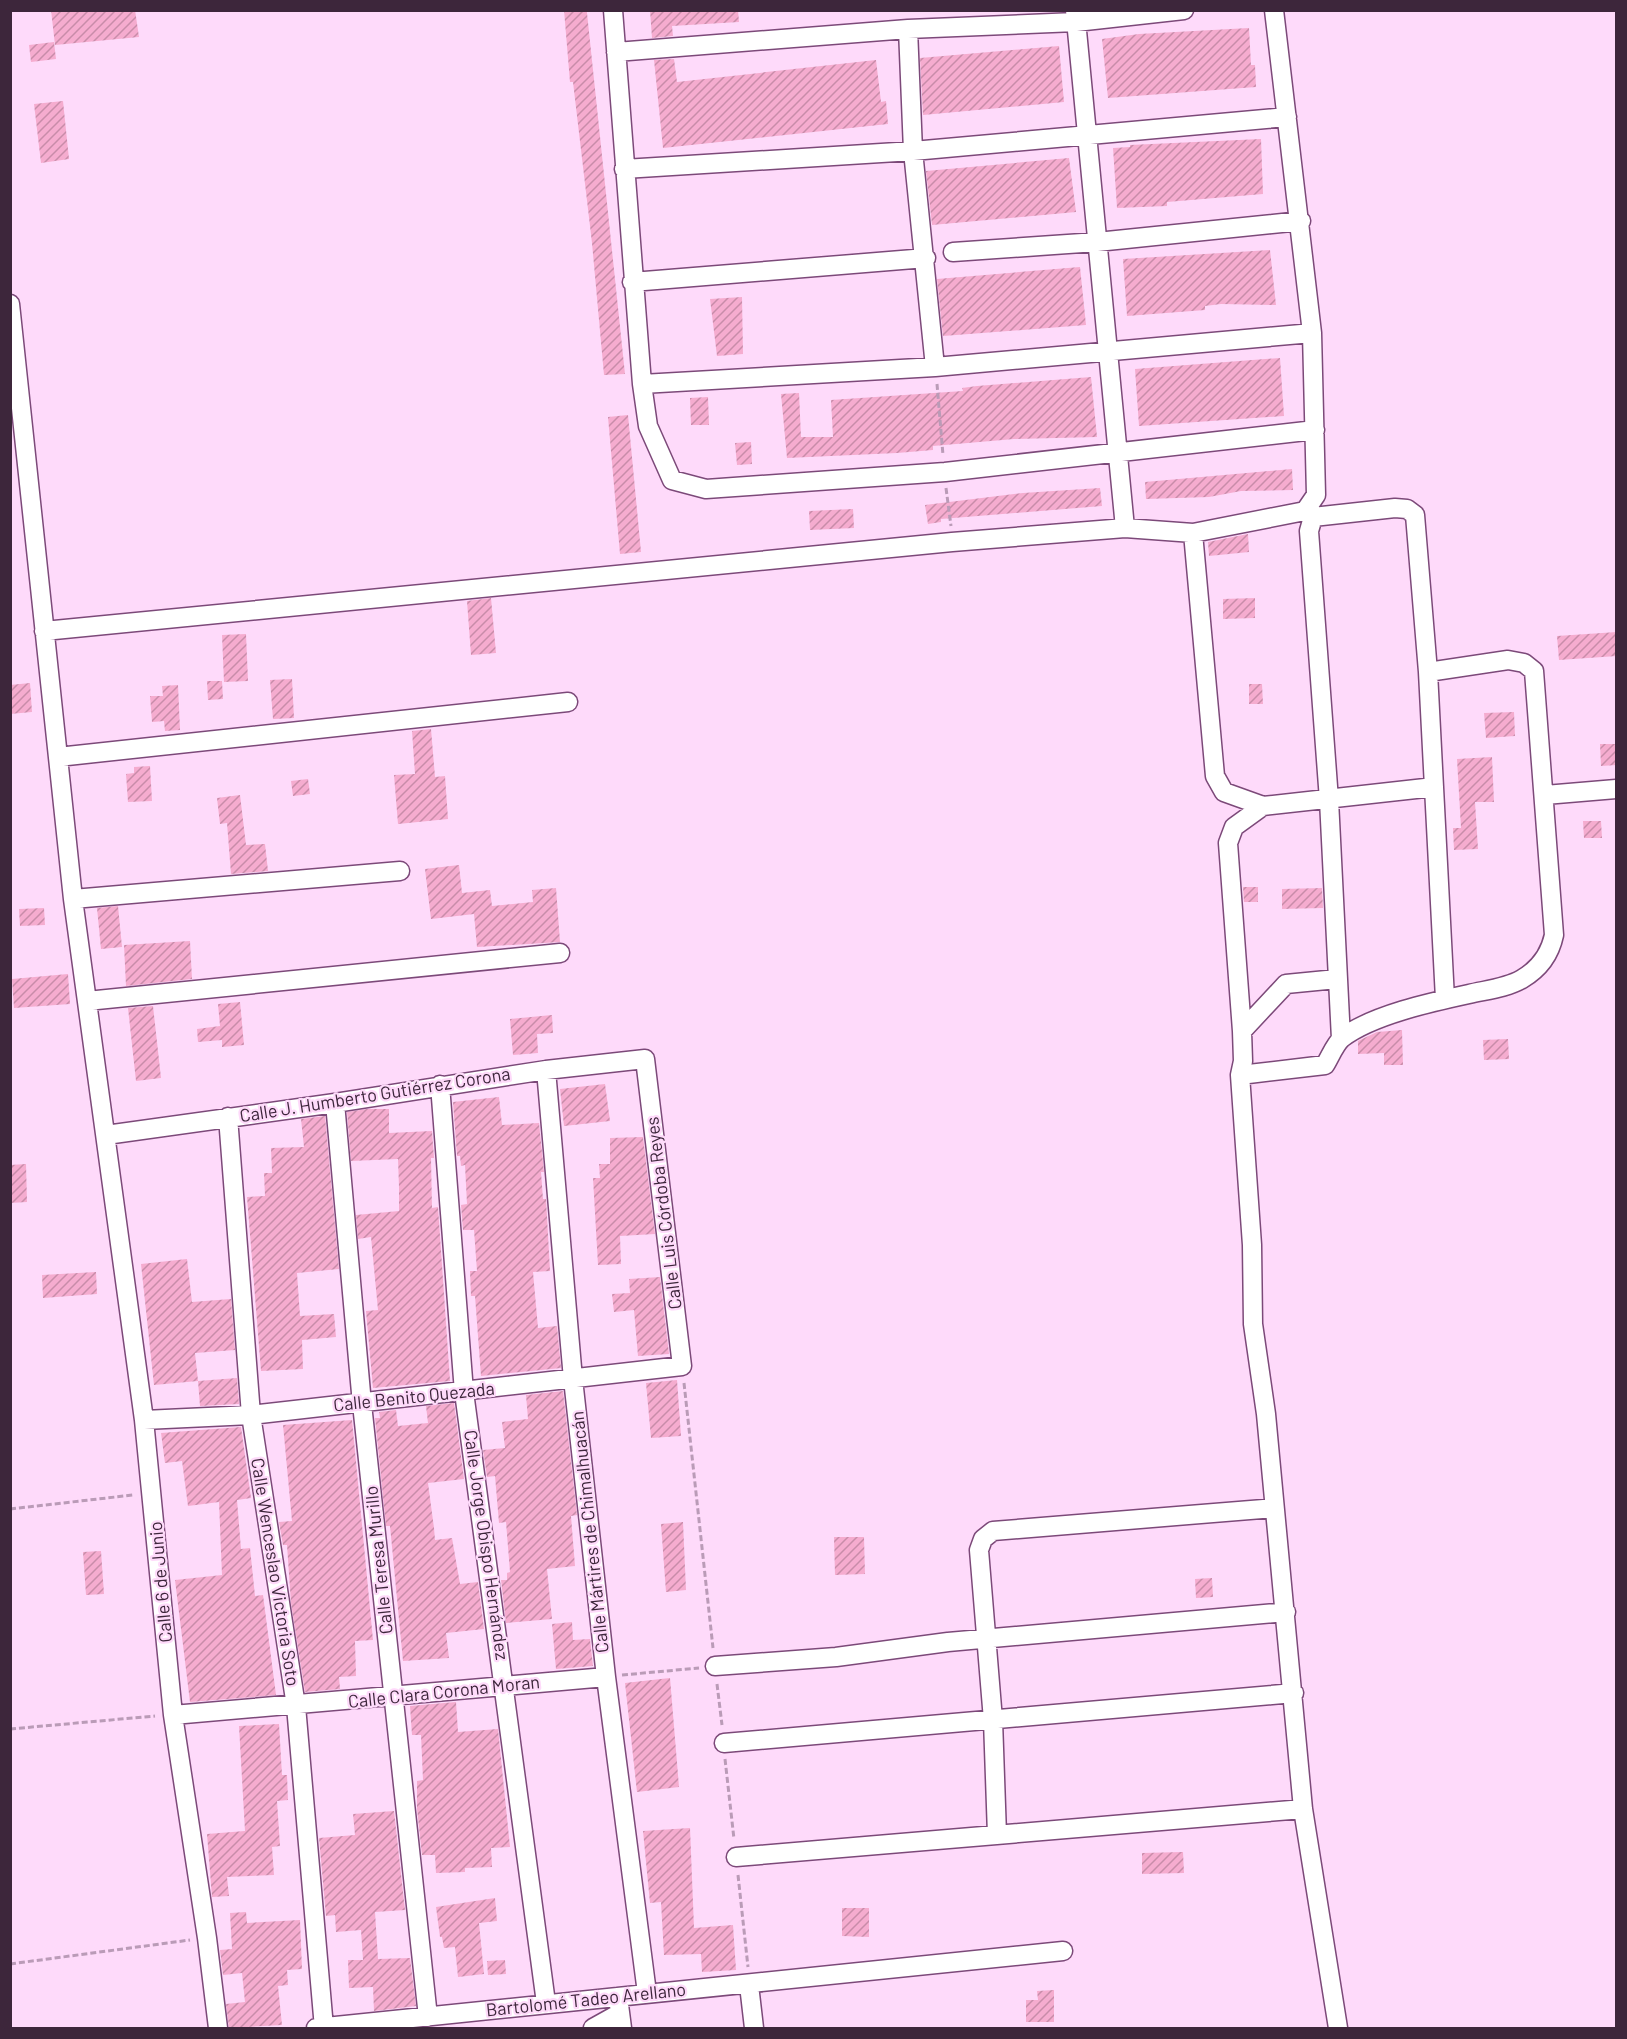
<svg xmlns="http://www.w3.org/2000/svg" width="1627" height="2039" viewBox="0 0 1627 2039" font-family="Barlow,sans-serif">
  <defs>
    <pattern id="building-hatch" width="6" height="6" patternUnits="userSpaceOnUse" patternTransform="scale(1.5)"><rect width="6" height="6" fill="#f5accf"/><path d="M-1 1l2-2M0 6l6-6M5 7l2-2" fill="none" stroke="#c88ca9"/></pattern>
  </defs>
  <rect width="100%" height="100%" fill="#fedafa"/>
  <path fill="url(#building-hatch)" d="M51 10H135L139 37 55 45Z
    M564 10H587V13L625 374 604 375 592 243 573 82H570Z
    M650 10H738L739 22 672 26 673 36 652 38Z
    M1249 28 1251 65H1255L1256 87 1108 98 1102 39 1139 34Z
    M54 42 56 59 31 62 29 45Z
    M1059 46 1064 102 923 115 920 58Z
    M674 59 677 82 876 60 881 102 886 101 888 124 663 148 654 60Z
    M63 101 69 159 41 163 34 104Z
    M1261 139 1263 194 1167 202V206L1117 208 1113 148 1130 147V145Z
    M1069 158 1076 212 932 225 926 171Z
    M1270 250 1276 305 1221 304 1205 306V310L1127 316 1123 259Z
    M1080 267 1086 325 943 336 937 279Z
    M742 297 743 354 717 356 710 299Z
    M1280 358 1284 416 1139 426 1135 369Z
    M1091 377 1097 437 1014 439 933 446V450L897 453 787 458 781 394 799 393 801 437H833L831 400 963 391 962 388 977 386Z
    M708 397 709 425H691L690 398Z
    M628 415 641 552 620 554 608 417Z
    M751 442 752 464 737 465 735 443Z
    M1292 469 1293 490 1241 491 1209 497 1146 499 1145 482Z
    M1100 488 1102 506 941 519V522L928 524 925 505 1023 493Z
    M853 509 854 528 810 530 809 511Z
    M1248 534 1249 552 1209 556 1208 542Z
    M491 598 496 653 471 655 467 601Z
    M1255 598V618L1223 619V599Z
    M1617 632V656L1559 660 1557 636Z
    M246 634 248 681 224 682 222 635Z
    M292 679 294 718 273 719 270 680Z
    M207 681H222L223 699 208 700Z
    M30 683 32 712 10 714V685Z
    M1249 684H1262L1263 704H1249Z
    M178 685 180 730 165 731 164 721 152 722 150 696H163L162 686Z
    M1514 712 1515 736 1486 738 1484 713Z
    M431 729 435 777 445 776 448 819 398 824 394 775 415 774 412 731Z
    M1600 744H1617V765L1601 766Z
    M1492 757 1494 802H1475L1478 849 1454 850 1453 828H1461L1457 759Z
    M150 766 152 801 128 802 126 774 134 773V767Z
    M308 779 310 794 293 796 291 781Z
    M240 795 246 845 265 844 268 871 231 874 227 823 220 824 217 798Z
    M1583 821H1601L1602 838H1584Z
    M459 865 462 893 490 890 492 906 533 902 532 890 556 888 560 942 477 947 474 914 431 919 425 869Z
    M1243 887H1258V902H1244Z
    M1322 888 1323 908 1282 909V889Z
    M118 906 122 947 101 949 97 908Z
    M44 908 45 925 20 926 19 909Z
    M190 941 192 979 126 986 124 945Z
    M68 974 70 1004 14 1008 12 979Z
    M240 1002 244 1045 222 1047V1040L198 1042 197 1029 220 1026 218 1004Z
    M153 1006 161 1078 136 1081 128 1008Z
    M552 1015 553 1033 537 1034 538 1053 513 1055 510 1019Z
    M1402 1030 1403 1065H1384V1053L1358 1054V1041L1360 1040 1377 1032Z
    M1508 1039 1509 1059 1484 1060 1483 1040Z
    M605 1084 610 1121 564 1126 560 1089Z
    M499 1097 502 1125 539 1123 544 1172H541L543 1199H546L550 1271 533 1272 538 1328 557 1326 561 1368 481 1376 475 1296H471L470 1271H477L474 1230H463L461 1205 467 1204 465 1165 461 1166 460 1156H457L453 1102Z
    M367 1109H389V1133L432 1131 434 1158H431L432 1208 438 1207 450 1381 373 1388 366 1311 378 1310 371 1237 358 1239 356 1215 399 1211V1187L398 1159 351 1161 347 1112Z
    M325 1116 339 1269 297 1273 300 1316 334 1314 336 1337 302 1340 303 1369 261 1371 247 1197 265 1196 264 1173H272L271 1148 304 1147 301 1119Z
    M643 1137 655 1234 620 1236 621 1264 598 1265 593 1178H600L599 1164H610V1138Z
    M26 1164 27 1202 10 1203V1165Z
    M187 1259 192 1302 231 1299 235 1350 195 1353 198 1381 154 1385 141 1264Z
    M96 1272 97 1294 43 1298 42 1275Z
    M660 1277 669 1354 638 1356 634 1310 614 1312 612 1294 630 1293 629 1279Z
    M237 1378 239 1404 200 1406 198 1381Z
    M677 1380 681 1436 651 1438 646 1383Z
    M563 1391 577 1515 571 1516 575 1566 547 1569 552 1619 506 1623 501 1580H507V1573L510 1572 506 1522 499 1523 495 1476 487 1477 483 1450 505 1448 502 1422 528 1419 526 1395Z
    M454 1403 464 1479 428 1483 434 1528 435 1540 452 1538 460 1584 478 1582 484 1629 446 1633 449 1658 403 1661 390 1526H386L375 1418H380L379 1412 396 1410 398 1426 428 1423 426 1406Z
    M352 1420 373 1640 355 1641 356 1676 339 1677 340 1689 305 1692 291 1603 287 1545H283L279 1522 292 1521 283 1425Z
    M241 1427 251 1498 237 1500 241 1549 250 1548 255 1596 263 1595 276 1695 190 1702 175 1580 222 1575 219 1502 188 1506 182 1461 165 1463 161 1433Z
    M683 1522 686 1590 666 1592 661 1524Z
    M834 1537H864L865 1574 835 1575Z
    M101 1551 104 1594 86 1595 83 1552Z
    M1212 1578 1213 1597 1196 1598 1195 1579Z
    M572 1622 573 1640 590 1639 593 1666 556 1669 552 1624Z
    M670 1678 679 1787 637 1792 625 1683Z
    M456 1702 458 1732 498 1729 510 1847 491 1848 492 1867 465 1868V1872L436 1873 435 1855H422L417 1809V1781L423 1780 421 1735H412L410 1706Z
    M279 1724 282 1775H287L288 1800 277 1801 280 1846 272 1847 274 1875 227 1877 229 1896 212 1897 207 1834 245 1831 239 1726Z
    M394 1811 405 1910 375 1912 378 1959 410 1958 416 2006 374 2011 373 1987 349 1988 348 1960H363L361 1930 336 1932 335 1915 326 1916 319 1838 355 1835 353 1814Z
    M690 1828 694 1928 733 1925 736 1970 702 1972 701 1954 664 1955 661 1902 650 1903 643 1831Z
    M1183 1852 1184 1873 1142 1874V1853Z
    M495 1898 497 1921 479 1923 484 1974 458 1977 455 1947 444 1948 442 1937H440L436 1907Z
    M842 1908H869V1937L842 1936Z
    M246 1912 247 1923 300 1920 302 1969 287 1970 288 1985 278 1986 282 2025 229 2028 226 2004 245 2002 242 1973 223 1975 220 1950 232 1949 230 1913Z
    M505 1960 506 1974 488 1975 487 1961Z
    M1054 1990V2022H1026V2000H1038L1037 1991Z"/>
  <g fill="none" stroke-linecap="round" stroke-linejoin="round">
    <defs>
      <path id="minor" d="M613 10 642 384 648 426 672 480 706 489 945 472 1315 430
        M1075 10 1125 528
        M908 29 913 151 935 367
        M616 52 908 29 1076 22 1184 10
        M624 169 913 151 1287 117
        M953 252 1097 242 1301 221
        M632 282 926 258
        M10 304 73 899 144 1420 173 1715 207 1938 218 2028
        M642 384 935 367 1312 333
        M1305 511 1313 517 1395 508 1407 509 1415 515 1428 672 1445 999
        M1313 517 1309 531 1329 800 1341 1039
        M1193 533 1215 776 1224 792 1263 806 1434 787
        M44 631 952 542 1125 528 1193 533 1305 511 1316 495 1312 333 1274 10
        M58 757 568 702
        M1545 795 1616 789
        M1263 806 1234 827 1228 843 1242 1031 1243 1061 1240 1075 1325 1065C1330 1057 1335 1044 1342 1038 1372 1015 1432 1002 1469 994 1486 990 1507 988 1522 979 1539 969 1550 954 1554 935L1534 671 1524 663 1508 660 1428 672
        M73 899 400 871
        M87 1001 560 953
        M1242 1031 1286 984 1337 979
        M546 1070 573 1379 606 1677 647 1993
        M1240 1075 1252 1245 1253 1324 1266 1414 1303 1809 1338 2028
        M440 1085 464 1392 546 2003
        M335 1103 362 1404 428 2017
        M228 1117 251 1415 296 1706 324 2028
        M106 1135 335 1103 546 1070 645 1059 682 1366 251 1415 144 1420
        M715 1666 836 1657 948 1642 1286 1612
        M173 1715 606 1677
        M724 1743 1294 1693
        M997 1835 993 1720 979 1550 983 1539 993 1531 1274 1508
        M736 1857 1303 1809
        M749 1985 754 2028
        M618 1997 622 2028
        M316 2028 1063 1951
        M593 2028 620 2013"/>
    </defs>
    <use href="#minor" stroke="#7c4979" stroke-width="21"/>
    <path stroke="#ba9bb7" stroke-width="3" stroke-dasharray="6 3" stroke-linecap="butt" d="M937 384 943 455
      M946 488 951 526
      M684 1383 713 1648
      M10 1509 133 1495
      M622 1675 699 1668
      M717 1684 722 1725
      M10 1729 155 1716
      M725 1759 734 1839
      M738 1875 748 1967
      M10 1964 190 1940"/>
    <use href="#minor" stroke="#fff" stroke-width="18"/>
  </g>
  <g text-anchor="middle" stroke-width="4.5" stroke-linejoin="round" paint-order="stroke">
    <g font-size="18" fill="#3d263b" stroke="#fedafa">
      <text transform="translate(375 1095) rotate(-9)" y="6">Calle J. Humberto Gutiérrez Corona</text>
      <text transform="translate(664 1213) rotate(-97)" y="6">Calle Luis Córdoba Reyes</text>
      <text transform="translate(414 1397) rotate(-6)" y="6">Calle Benito Quezada</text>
      <text transform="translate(590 1532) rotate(-96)" y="6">Calle Mártires de Chimalhuacán</text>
      <text transform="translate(486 1545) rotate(82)" y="6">Calle Jorge Obispo Hernández</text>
      <text transform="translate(379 1560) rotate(-96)" y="6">Calle Teresa Murillo</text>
      <text transform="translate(275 1572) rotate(81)" y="6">Calle Wenceslao Victoria Soto</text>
      <text transform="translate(161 1582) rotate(-95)" y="6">Calle 6 de Junio</text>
      <text transform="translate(444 1692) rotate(-6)" y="6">Calle Clara Corona Moran</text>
      <text transform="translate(586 2000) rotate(-6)" y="6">Bartolomé Tadeo Arellano</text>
    </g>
  </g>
  <rect width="1627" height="2039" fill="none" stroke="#3d263b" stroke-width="24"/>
</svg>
